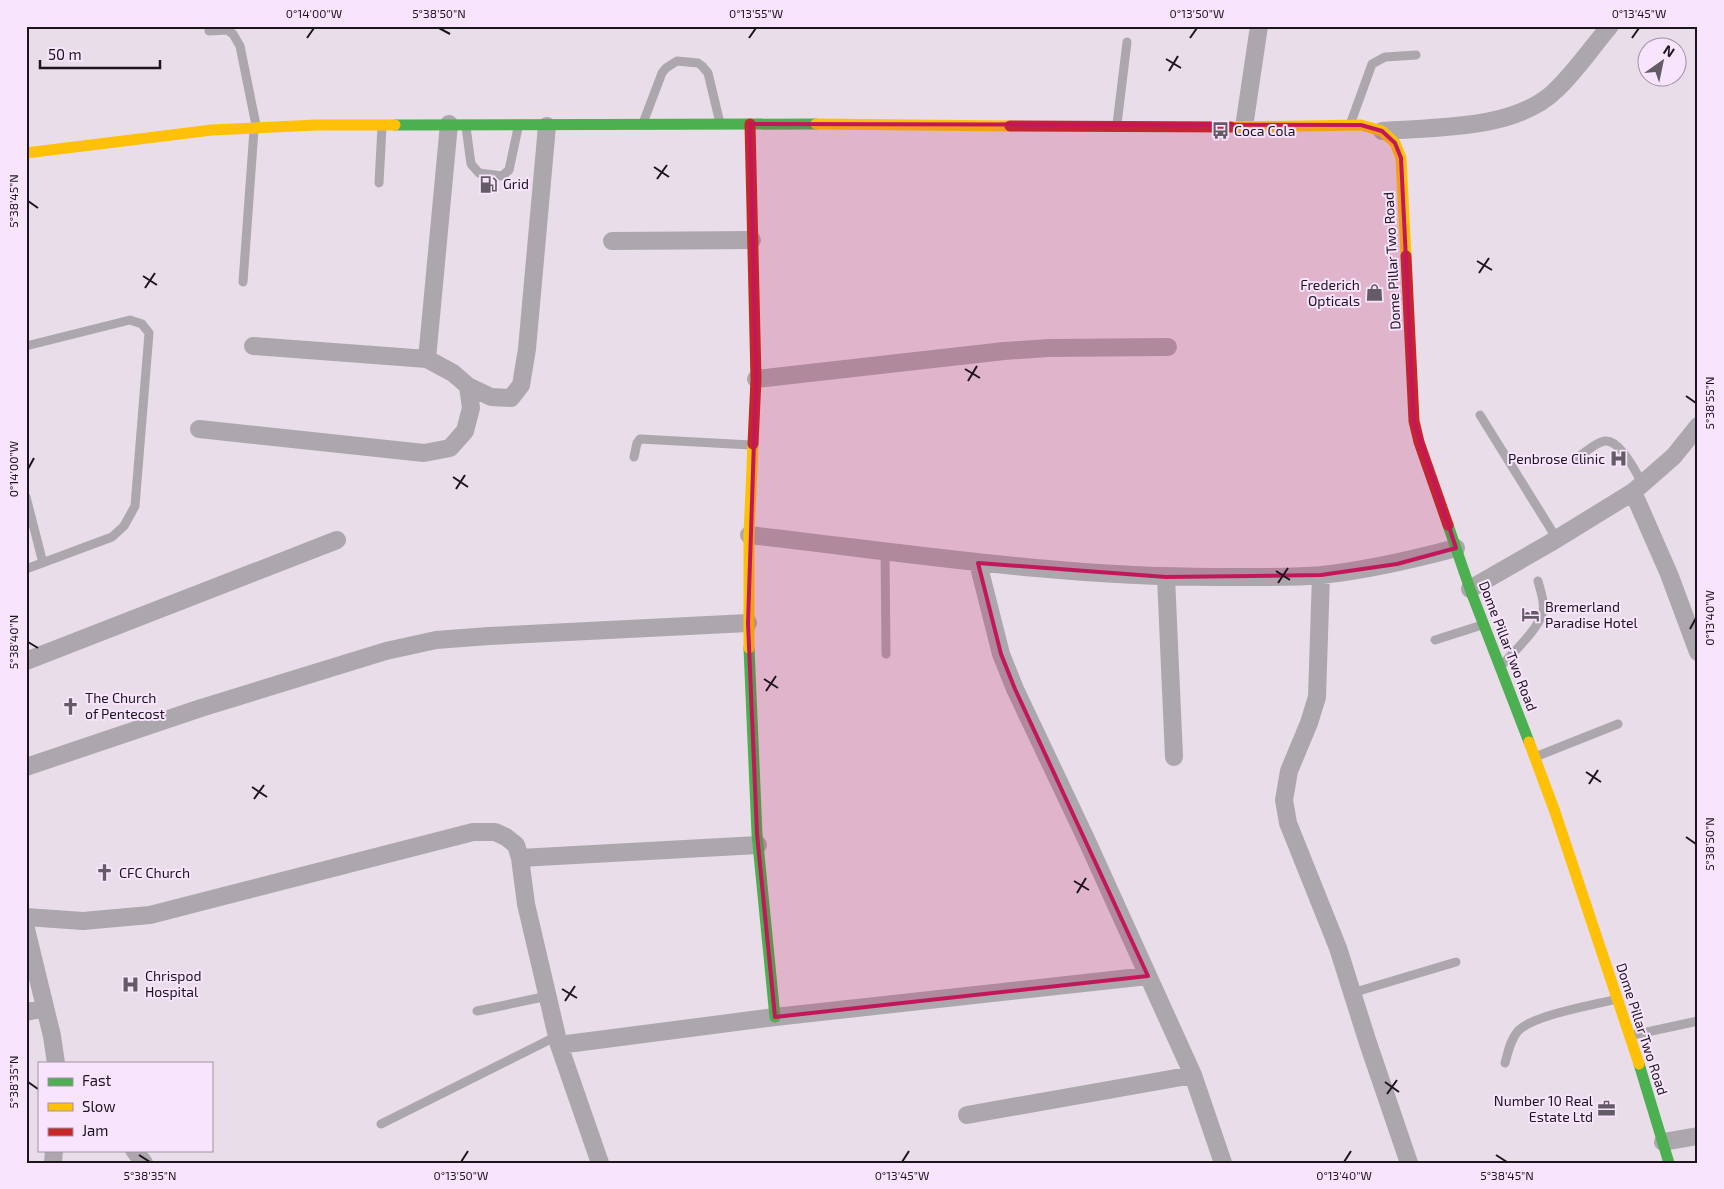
<svg xmlns="http://www.w3.org/2000/svg" width="1724" height="1189" viewBox="0 0 1724 1189" font-family="'Exo 2',sans-serif">
  <rect width="100%" height="100%" fill="#e8dde9"/>
  <g fill="none" stroke-linecap="round" stroke-linejoin="round">
    <path stroke="#aca7ad" stroke-width="9" d="M209 31 227 30 233 34 240 46 256 125
      M1351 122 1372 64 1385 57 1416 55
      M643 123 662 73 666 68 677 61 698 63 702 66 708 73 720 123
      M1117 124 1127 42
      M466 127 471 164 479 173 502 176 509 170 518 128
      M379 183 382 127
      M243 282 254 130
      M26 346 130 320 142 324 149 333 135 506 124 526 112 537 26 569
      M1480 415 1557 539
      M634 457 637 443 640 439 751 445
      M1578 457C1586 452 1596 442 1605 441 1620 439 1636 473 1643 484
      M26 497 43 563
      M885 550 886 654
      M1435 640 1482 625
      M1503 664C1515 650 1539 629 1543 611 1545 601 1540 590 1538 581
      M1535 757 1618 724
      M1352 993 1456 962
      M477 1011 548 996
      M1633 1035 1698 1021
      M1505 1063C1508 1053 1510 1040 1518 1031 1533 1015 1594 1005 1617 999
      M381 1124 557 1036"/>
    <path stroke="#aca7ad" stroke-width="18" d="M1244 127 1259 26
      M1382 131C1436 127 1516 130 1556 90 1576 71 1592 47 1610 26
      M612 241 752 240
      M427 359 449 124
      M756 379 1004 351 1048 348 1168 347
      M468 386 491 397 511 398 521 385 527 349 547 126
      M199 429 424 453 450 448 465 431 471 408 468 386 453 373 427 359 253 346
      M1633 492 1669 574 1698 652
      M749 535C907 553 1065 578 1224 577 1256 577 1290 578 1322 575 1368 570 1411 560 1456 548
      M978 563 1001 654 1015 689 1087 841 1193 1075 1223 1163
      M1321 575 1317 697 1309 723 1289 771 1284 800 1288 823 1338 948 1368 1043 1409 1163
      M1166 577 1174 757
      M1470 589 1550 543 1633 492 1674 456 1698 426
      M26 661 337 540
      M26 767 201 708 386 651 436 640 489 636 748 623
      M520 858 758 845
      M26 917 83 921 150 915 473 832H495L506 837 516 845 520 858 526 904 559 1045 600 1163
      M26 929 52 1036 56 1063
      M26 1012 45 1008
      M559 1045 775 1017 1148 976
      M967 1115 1193 1075
      M1663 1142 1698 1136
      M134 1150 144 1163
      M53 1163 54 1150"/>
    <path stroke="#4caf50" stroke-width="11" d="M395 125 816 124
      M1448 525 1470 589 1529 742
      M749 648 757 834 775 1017
      M1639 1064 1669 1163"/>
    <path stroke="#ffc107" stroke-width="11" d="M816 124 1010 126
      M1231 127 1361 125 1382 131 1395 143 1401 158 1406 256
      M26 153 212 130 316 125H395
      M749 648V535L753 444
      M1529 742 1555 812 1639 1064"/>
    <path stroke="#c62828" stroke-width="11" d="M750 124 756 379 753 444
      M1010 126 1231 127
      M1406 256 1414 421 1419 442 1448 525"/>
  </g>
  <path fill="#c2185b" fill-opacity="0.2" stroke="#c2185b" stroke-width="4" stroke-linejoin="round" d="M750 124 1361 125 1382 131 1395 143 1401 158 1414 421 1456 548 1397 564 1321 575 1166 577 978 563 1001 654 1015 689 1148 976 775 1017 757 834 748 623 756 379Z"/>
  <path fill="none" stroke="#1c151e" stroke-width="2" d="M439 28 450 34M307 38 314 28M749 38 756 28M1190 38 1197 28M1632 38 1639 28M1166 59 1181 68M1169 71 1178 56M654 167 669 177M657 179 667 165M28 201 38 208M1477 261 1492 270M1479 273 1489 258M143 276 157 285M145 288 155 273M965 369 980 378M968 381 977 366M1686 396 1696 403M28 469 34 458M453 477 468 487M456 489 465 475M1276 571 1290 580M1278 583 1288 568M1690 629 1696 618M28 642 38 648M764 679 778 688M766 691 776 676M1586 772 1601 782M1589 784 1598 770M252 787 267 797M254 799 264 785M1686 837 1696 844M1074 881 1089 890M1077 893 1086 878M562 989 577 998M565 1001 575 986M28 1082 38 1089M1385 1082 1399 1092M1387 1094 1397 1080M139 1155 150 1162M1496 1155 1507 1162M461 1162 468 1151M902 1162 909 1151M1344 1162 1351 1151"/>
  <defs>
    <symbol id="bus-bare" viewBox="-9 -9 18 18"><path d="M-5-6H5V4H4V6H2V4H-2V6H-4V4H-5ZM-3.5-4V0h7V-4ZM-3.5 1.2v1.5H-2V1.2ZM2 1.2v1.5H3.5V1.2Z" fill="#635b65" stroke="#f9e4fd" stroke-width="2.5" paint-order="stroke"/></symbol>
    <symbol id="fuel-bare" viewBox="-9 -9 18 18"><path d="M-5.5-6h7V0h2V4h1.3V-2.5L3-4.5l.8-.8L6-3V5H2.5V1h-1V6h-7ZM-4.2-4.7v3.2H.2V-4.7Z" fill="#635b65" stroke="#f9e4fd" stroke-width="2.5" paint-order="stroke"/></symbol>
    <symbol id="shop-bare" viewBox="-9 -9 18 18"><path d="M-5-2.5h2.3a2.7 3.5 0 0 1 5.4 0H5L5.5 6h-11ZM-1.5-2.5h3a1.5 2.3 0 0 0-3 0Z" fill="#635b65" stroke="#f9e4fd" stroke-width="2.5" paint-order="stroke"/></symbol>
    <symbol id="hospital-bare" viewBox="-9 -9 18 18"><path d="M-5-5h3v3.5h4V-5h3V5h-3V1.5h-4V5h-3Z" fill="#635b65" stroke="#f9e4fd" stroke-width="2.5" paint-order="stroke"/></symbol>
    <symbol id="hotel-bare" viewBox="-9 -9 18 18"><path d="M-6-4.5h1.5V1H6V5H4.5V3h-9V5H-6ZM-4 0a1.8 1.8 0 1 1 3.6 0ZM.5 0V-2.5h3Q6-2.5 6 0Z" fill="#635b65" stroke="#f9e4fd" stroke-width="2.5" paint-order="stroke"/></symbol>
    <symbol id="church-bare" viewBox="-9 -9 18 18"><path d="M-1.2-6h2.4v3.5h3.3v2.4h-3.3V6h-2.4V-.1h-3.3v-2.4h3.3Z" fill="#635b65" stroke="#f9e4fd" stroke-width="2.5" paint-order="stroke"/></symbol>
    <symbol id="office-bare" viewBox="-9 -9 18 18"><path d="M-6-3h4V-5.5h4V-3h4V5H-6ZM-1-4.5V-3h2v-1.5ZM-6 0V1H6V0Z" fill="#635b65" stroke="#f9e4fd" stroke-width="2.5" paint-order="stroke"/></symbol>
  </defs>
  <g fill-rule="evenodd">
    <use href="#bus-bare" x="1208" y="118" width="25" height="25"/>
    <use href="#fuel-bare" x="476" y="172" width="25" height="25"/>
    <use href="#shop-bare" x="1362" y="280" width="25" height="25"/>
    <use href="#hospital-bare" x="1606" y="446" width="25" height="25"/>
    <use href="#hotel-bare" x="1518" y="602" width="25" height="25"/>
    <use href="#church-bare" x="58" y="694" width="25" height="25"/>
    <use href="#church-bare" x="92" y="860" width="25" height="25"/>
    <use href="#hospital-bare" x="118" y="972" width="25" height="25"/>
    <use href="#office-bare" x="1594" y="1096" width="25" height="25"/>
  </g>
  <g text-anchor="middle" stroke-width="4" stroke-linejoin="round" paint-order="stroke">
    <g font-size="14" fill="#1c151e" stroke="#f9e4fd" text-anchor="start">
      <text x="1234" y="136">Coca Cola</text>
      <text x="503" y="189">Grid</text>
      <text x="1360" y="290" text-anchor="end">Frederich<tspan x="1360" dy="16">Opticals</tspan></text>
      <text x="1605" y="464" text-anchor="end">Penbrose Clinic</text>
      <text x="1545" y="612">Bremerland<tspan x="1545" dy="16">Paradise Hotel</tspan></text>
      <text x="85" y="703">The Church<tspan x="85" dy="16">of Pentecost</tspan></text>
      <text x="119" y="878">CFC Church</text>
      <text x="145" y="981">Chrispod<tspan x="145" dy="16">Hospital</tspan></text>
      <text x="1593" y="1106" text-anchor="end">Number 10 Real<tspan x="1593" dy="16">Estate Ltd</tspan></text>
    </g>
    <g font-size="14" fill="#1c151e" stroke="#f9e4fd">
      <text transform="translate(1392 261) rotate(-93)" y="5">Dome Pillar Two Road</text>
      <text transform="translate(1508 646) rotate(69)" y="5">Dome Pillar Two Road</text>
      <text transform="translate(1642 1029) rotate(72)" y="5">Dome Pillar Two Road</text>
    </g>
  </g>
  <rect width="1724" height="1189" fill="none" stroke="#f9e4fd" stroke-width="55"/>
  <rect x="38" y="1062" width="175" height="90" fill="#f9e4fd" stroke="#a191a4"/>
  <rect x="48" y="1078" width="25" height="8" fill="#4caf50" stroke="#a191a4"/>
  <text x="82" y="1086" font-size="15" fill="#1c151e">Fast</text>
  <rect x="48" y="1103" width="25" height="8" fill="#ffc107" stroke="#a191a4"/>
  <text x="82" y="1112" font-size="15" fill="#1c151e">Slow</text>
  <rect x="48" y="1128" width="25" height="8" fill="#c62828" stroke="#a191a4"/>
  <text x="82" y="1136" font-size="15" fill="#1c151e">Jam</text>
  <g transform="translate(1662 62) rotate(33)"><circle r="24" fill="#f9e4fd" stroke="#a191a4"/>
  <path d="M0-4L9 19L0 12L-9 19Z" fill="#635b65"/>
  <text y="-8" font-size="14" font-weight="bold" text-anchor="middle" fill="#1c151e">N</text>
  </g>
  <path d="M40 60v8h120v-8" fill="none" stroke="#1c151e" stroke-width="2.5"/>
  <text x="48" y="60" font-size="15" fill="#1c151e" stroke="#f9e4fd" stroke-width="4" paint-order="stroke">50 m</text>
  <rect x="28" y="28" width="1668" height="1134" fill="none" stroke="#1c151e" stroke-width="2"/>
  <g font-size="12" text-anchor="middle" fill="#1c151e">
    <text x="314" y="18">0°14'00"W</text>
    <text x="439" y="18">5°38'50"N</text>
    <text x="756" y="18">0°13'55"W</text>
    <text x="1197" y="18">0°13'50"W</text>
    <text x="1639" y="18">0°13'45"W</text>
    <text transform="translate(14 201) rotate(-90)" y="4">5°38'45"N</text>
    <text transform="translate(1710 403) rotate(-90)" y="4">5°38'55"N</text>
    <text transform="translate(14 469) rotate(-90)" y="4">0°14'00"W</text>
    <text transform="translate(1710 618) rotate(-90)" y="4">0°13'40"W</text>
    <text transform="translate(14 642) rotate(-90)" y="4">5°38'40"N</text>
    <text transform="translate(1710 844) rotate(-90)" y="4">5°38'50"N</text>
    <text transform="translate(14 1082) rotate(-90)" y="4">5°38'35"N</text>
    <text x="150" y="1180">5°38'35"N</text>
    <text x="461" y="1180">0°13'50"W</text>
    <text x="902" y="1180">0°13'45"W</text>
    <text x="1344" y="1180">0°13'40"W</text>
    <text x="1507" y="1180">5°38'45"N</text>
  </g>
</svg>
